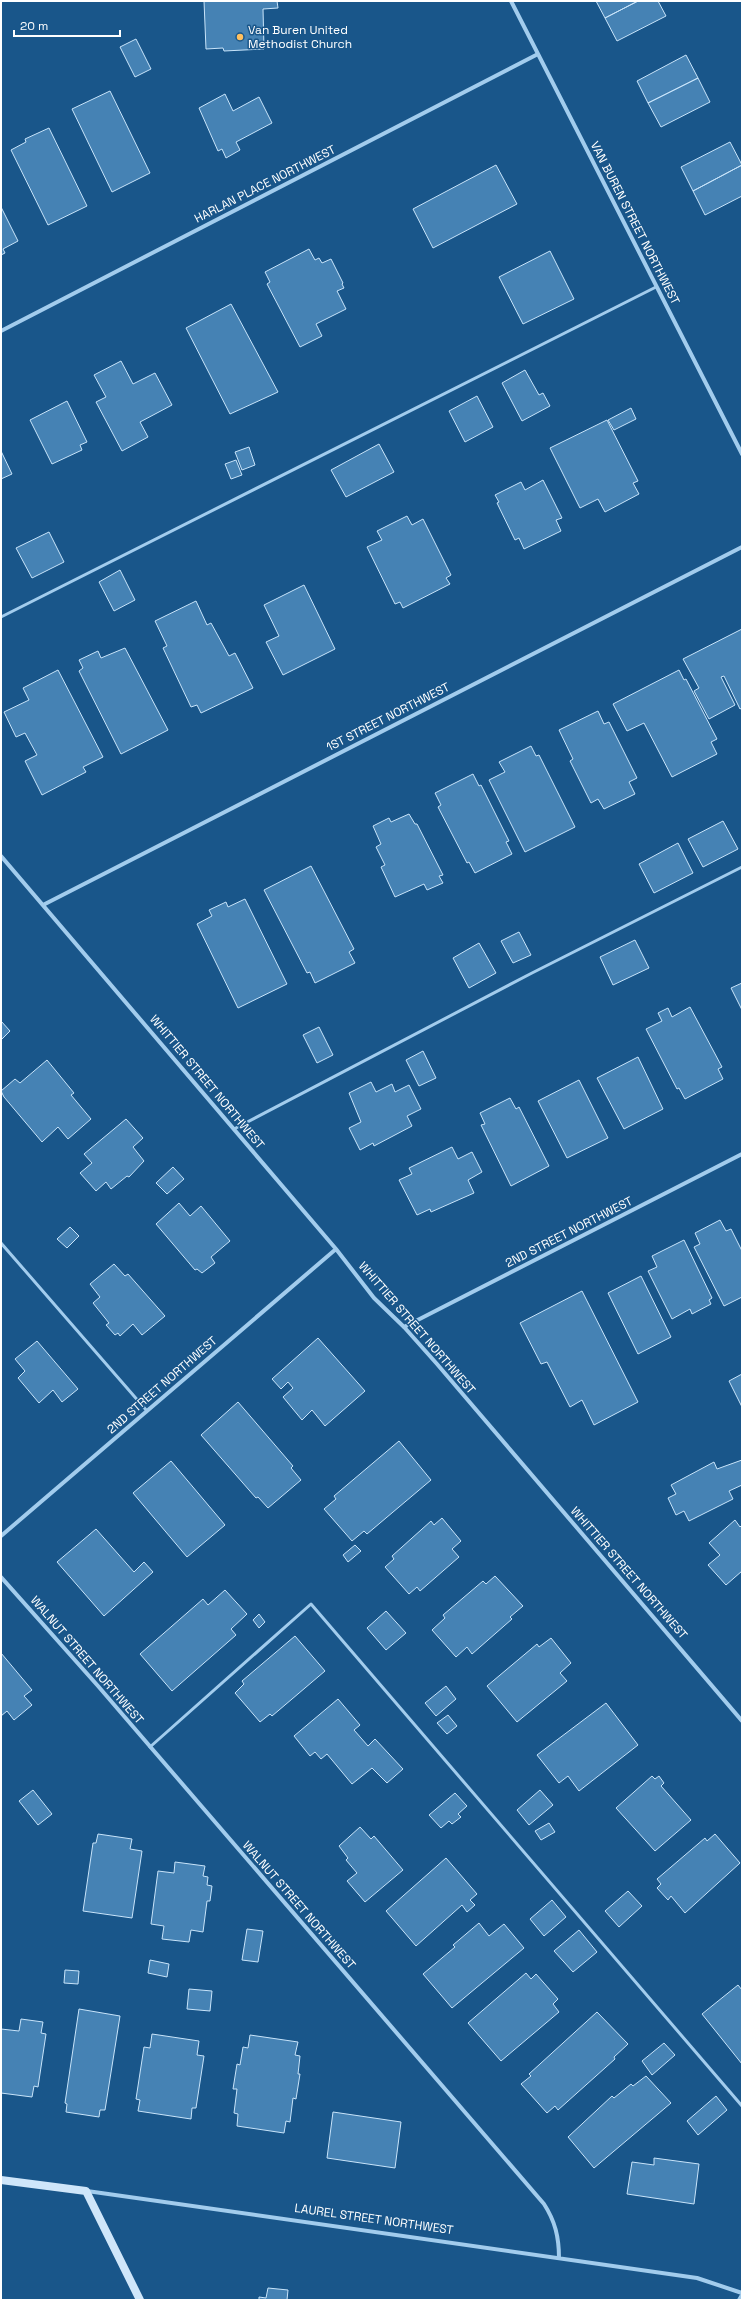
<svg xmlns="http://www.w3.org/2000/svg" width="743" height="2301" viewBox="0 0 743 2301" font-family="'Space Grotesk',sans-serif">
  <rect width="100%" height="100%" fill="#19568a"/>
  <path fill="#4582b4" stroke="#c8e4fa" d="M204 1H277L278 8 263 9 264 49 224 51 223 48 206 49Z
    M596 1H638L605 18Z
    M638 1H658L666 16 617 41 605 18Z
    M136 39 151 69 135 77 120 47Z
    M686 55 698 78 648 103 637 81Z
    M698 78 710 102 661 127 648 103Z
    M110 91 150 173 112 192 72 109Z
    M225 94 233 111 259 97 272 123 236 142 240 150 226 158 222 149 218 151 199 108Z
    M49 128 87 206 48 225 11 150 26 142 25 139Z
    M730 142 742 165 693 191 681 167Z
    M496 165 517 204 433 248 413 209Z
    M742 165V196L705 215 693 191Z
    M1 207 18 241 3 249 5 253 1 255Z
    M309 249 315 260 319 258 322 263 331 259 343 283 342 284 344 288 337 291 346 309 316 324 322 336 300 347 267 284 270 282 265 272Z
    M550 251 574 299 523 324 499 277Z
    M231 304 278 392 230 414 186 328Z
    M121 361 133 384 155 373 172 405 140 422 148 437 122 451 96 402 106 397 94 375Z
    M525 370 539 395 543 393 550 406 522 421 502 383Z
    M477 396 493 427 465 442 449 411Z
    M67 401 87 442 80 445 82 450 52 464 30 420Z
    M631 408 636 419 614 430 608 420Z
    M607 420 638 481 633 483 639 494 605 512 598 499 580 508 550 448Z
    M379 444 394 472 346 497 331 470Z
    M249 447 255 465 242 470 235 452Z
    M1 451 12 474 1 479Z
    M236 460 242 475 231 479 225 464Z
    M543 480 562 518 556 520 561 531 524 549 519 538 515 540 497 503 499 502 495 495 521 482 525 490Z
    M407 516 412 525 423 519 451 575 446 578 450 584 403 608 400 602 395 604 367 547 382 540 377 531Z
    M49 532 64 562 32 578 16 548Z
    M120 570 135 600 114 611 99 582Z
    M304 585 335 649 283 675 266 642 279 636 264 605Z
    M196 601 207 625 211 623 229 656 235 653 253 688 201 713 197 705 191 707 163 648 167 646 155 621Z
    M742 629V708L740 709 724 676 721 677 735 705 709 719 694 691 699 688 683 659Z
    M125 648 168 730 121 754 79 671 83 668 79 660 98 651 101 658Z
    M58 670 103 757 83 767 86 772 42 795 25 761 37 755 25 733 16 737 4 712 29 700 23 688Z
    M679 670 684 680 686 679 717 739 711 742 717 754 672 777 644 723 627 731 613 704Z
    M598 711 604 724 609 722 637 778 629 782 635 794 604 809 598 799 591 803 570 761 573 759 559 730Z
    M531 746 536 756 539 755 575 827 525 852 489 780 505 772 499 762Z
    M473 774 479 786 481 785 509 841 506 842 512 854 475 873 469 862 467 863 438 807 441 805 435 793Z
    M409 814 415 824H417L443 875 439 876 443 883 427 890 424 884 395 897 381 867 385 865 376 847 381 844 373 826 389 818 391 822Z
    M723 821 738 849 703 867 688 839Z
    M678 843 693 873 654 893 639 864Z
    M311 866 354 949 349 952 355 963 315 983 310 972 307 973 264 890Z
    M245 899 287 984 238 1008 197 924 212 916 209 910 226 902 228 907Z
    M519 932 531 955 513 963 501 941Z
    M635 940 649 968 613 985 600 957Z
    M479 943 496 973 469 988 453 958Z
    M742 983V1010L731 988Z
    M690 1007 722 1067 718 1069 723 1079 685 1099 679 1088 677 1089 646 1029 662 1021 658 1013 668 1008 672 1017Z
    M1 1021 10 1031 1 1040Z
    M319 1027 333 1055 317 1063 303 1035Z
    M423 1051 436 1078 419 1086 406 1060Z
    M638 1057 663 1109 624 1129 597 1078Z
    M47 1060 74 1093 71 1095 91 1119 68 1139 58 1127 42 1142 4 1097 1 1091 15 1079 20 1083Z
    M579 1080 608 1138 567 1158 538 1101Z
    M371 1082 376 1092 392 1084 395 1092 409 1085 421 1109 407 1116 412 1126 374 1146 373 1143 360 1150 349 1128 361 1122 349 1093Z
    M510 1098 516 1109 519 1107 549 1166 511 1186 481 1125 485 1124 480 1113Z
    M126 1119 143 1138 133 1147 144 1161 129 1177 127 1176 111 1189 106 1182 96 1191 80 1173 92 1163 84 1154Z
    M452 1147 458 1159 472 1152 482 1172 468 1180 474 1193 431 1212 430 1209 417 1215 399 1180 412 1174 409 1168Z
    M173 1167 184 1179 167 1194 156 1183Z
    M179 1203 190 1216 201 1206 230 1241 211 1257 215 1263 202 1273 197 1269 195 1270 156 1224Z
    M720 1220 726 1231 731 1229 742 1251V1297L724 1306 694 1247 700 1244 695 1233Z
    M70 1227 79 1236 67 1248 57 1239Z
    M684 1240 712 1298 709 1300 711 1304 692 1314 690 1309 672 1319 648 1271 657 1267 652 1256Z
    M114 1264 125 1276 128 1274 165 1316 142 1335 133 1324 120 1336 118 1333 115 1335 106 1325 109 1323 93 1303 100 1297 90 1284Z
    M641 1276 671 1337 638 1354 608 1293Z
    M582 1291 638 1402 594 1425 582 1400 570 1407 547 1362 541 1364 520 1323Z
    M318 1338 365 1391 325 1426 312 1410 302 1420 283 1397 293 1388 288 1382 281 1389 272 1379Z
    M37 1341 78 1389 62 1402 53 1390 39 1403 18 1378 25 1371 15 1359Z
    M742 1374V1407L729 1381Z
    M238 1402 293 1466 291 1468 301 1480 268 1508 258 1497 256 1498 201 1435Z
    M399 1441 431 1480 367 1534 364 1531 352 1541 324 1509 336 1499 334 1496Z
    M742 1460V1485L729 1491 733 1499 689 1521 684 1511 676 1515 668 1498 676 1494 671 1485 714 1462 717 1469Z
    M171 1461 225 1525 187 1557 133 1493Z
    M442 1518 461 1541 452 1549 459 1557 420 1591 417 1587 409 1594 385 1567 394 1559 392 1556 431 1521 434 1525Z
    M735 1520 740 1527 742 1525V1571L726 1585 708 1565 720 1555 709 1543Z
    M96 1529 134 1572 144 1562 153 1572 104 1616 57 1562Z
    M355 1545 361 1551 348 1562 343 1555Z
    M495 1576 523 1606 510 1617 512 1619 472 1654 467 1647 456 1657 432 1630 445 1618 443 1615 483 1581 486 1584Z
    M225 1590 247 1614 231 1629 236 1635 172 1691 140 1654 203 1599 208 1605Z
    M386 1611 406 1633 386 1650 367 1628Z
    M259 1614 265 1622 259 1628 253 1620Z
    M295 1636 325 1671 272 1716 270 1714 260 1722 235 1693 244 1684 242 1681Z
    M551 1638 571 1663 560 1673 567 1681 517 1722 487 1686 537 1644 539 1647Z
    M1 1653 32 1690 24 1696 32 1705 14 1720 7 1711 1 1716Z
    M446 1686 456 1699 436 1716 425 1703Z
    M338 1699 360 1725 354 1730 368 1746 375 1739 403 1769 387 1783 372 1768 352 1784 327 1754 321 1759 315 1752 310 1756 294 1736Z
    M606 1703 638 1745 579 1791 568 1776 559 1783 537 1755Z
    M448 1715 457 1726 447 1734 437 1723Z
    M652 1776 655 1779 659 1776 664 1783 661 1786 691 1820 655 1851 616 1808Z
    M33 1790 52 1814 38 1825 19 1801Z
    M540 1790 553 1805 529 1825 517 1810Z
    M455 1793 467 1806 458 1814 461 1817 452 1824 449 1821 441 1828 429 1815Z
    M549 1823 555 1832 541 1840 535 1831Z
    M360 1827 371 1839 374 1836 403 1870 365 1902 347 1881 357 1873 346 1860 348 1858 339 1846Z
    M98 1834 132 1839 130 1849 142 1851 132 1918 83 1911 93 1843H96Z
    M715 1834 740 1863 685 1913 671 1896 668 1900 657 1888 661 1884 657 1879 705 1838 707 1841Z
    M446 1858 477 1894 470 1900 475 1905 467 1912 462 1905 416 1946 386 1911Z
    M175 1862 205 1866 203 1876 208 1877 207 1885 212 1886 210 1901H207L203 1932 191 1930 189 1942 162 1939 164 1926 151 1924 158 1871 174 1873Z
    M628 1891 642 1906 619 1927 605 1911Z
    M552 1900 566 1917 544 1936 530 1919Z
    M479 1923 489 1936 504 1924 524 1948 452 2008 423 1974 455 1947 453 1945Z
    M247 1929 263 1931 258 1962 242 1960Z
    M579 1930 597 1952 573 1972 554 1951Z
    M150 1960 169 1964 167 1977 148 1973Z
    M65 1970 79 1971 78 1984 64 1983Z
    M526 1973 531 1979 536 1974 558 1999 553 2004 559 2012 501 2061 468 2023Z
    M738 1985 742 1990V2064L702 2014Z
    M189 1989 212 1991 210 2011 187 2009Z
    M79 2009 120 2016 105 2110H100L99 2117 66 2112 67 2104 65 2103Z
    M597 2012 628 2044 614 2057 615 2059 558 2110 555 2106 547 2113 521 2084 531 2076 529 2074Z
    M21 2019 43 2022 41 2033 46 2034 38 2087 34 2086 32 2097 1 2093V2029L19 2031Z
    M152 2034 199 2041 197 2055 204 2056 196 2108H192L191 2119 138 2111 140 2100 136 2099 144 2047 150 2048Z
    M250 2035 298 2042 295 2055 300 2056 298 2074H300L296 2099 293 2098 290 2122 286 2121 284 2133 237 2126 238 2114 234 2113 237 2089H233L237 2064 240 2065 243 2047 248 2048Z
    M664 2043 675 2055 652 2075 642 2061Z
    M646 2076 671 2103 594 2168 568 2137 612 2096 614 2098 631 2084 633 2086Z
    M716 2096 727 2110 698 2135 687 2121Z
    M333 2112 401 2122 395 2168 327 2158Z
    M654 2158 699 2164 694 2204 627 2194 632 2162 654 2165Z
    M268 2288 288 2290 287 2300H259V2297L266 2298Z"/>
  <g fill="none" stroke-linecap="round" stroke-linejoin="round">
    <path stroke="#a2cced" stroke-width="3" d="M1 617 656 287
      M234 1129 532 973 742 867
      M1 1243 147 1411
      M150 1747 311 1604 742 2106"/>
    <path stroke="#a2cced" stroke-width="4" d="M511 1 742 454
      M1 331 538 54
      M1 856 336 1249 374 1298 404 1327 437 1364 742 1721
      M43 905 742 547
      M404 1327 742 1154
      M1 1536 336 1249
      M1 1577 98 1686 544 2204C555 2221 559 2237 559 2258
      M87 2191 697 2278 742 2293
      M739 2300 742 2295"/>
    <path stroke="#cfe6fa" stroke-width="8" d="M1 2180 86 2191 140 2300"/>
  </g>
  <circle fill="#ffc05f" stroke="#19568a" stroke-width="1.5" cx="240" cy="37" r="4"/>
  <g text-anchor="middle" stroke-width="3" stroke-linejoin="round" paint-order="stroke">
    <g font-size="12" fill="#fff" stroke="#19568a" text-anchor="start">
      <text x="248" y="34">Van Buren United<tspan x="248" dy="14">Methodist Church</tspan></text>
    </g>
    <g font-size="12" fill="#fff" stroke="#19568a">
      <text transform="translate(265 184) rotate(-27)" y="4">HARLAN PLACE NORTHWEST</text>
      <text transform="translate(635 223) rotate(63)" y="4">VAN BUREN STREET NORTHWEST</text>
      <text transform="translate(388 717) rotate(-27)" y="4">1ST STREET NORTHWEST</text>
      <text transform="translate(207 1082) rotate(50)" y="4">WHITTIER STREET NORTHWEST</text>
      <text transform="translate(569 1232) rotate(-27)" y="4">2ND STREET NORTHWEST</text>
      <text transform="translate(417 1328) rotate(49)" y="4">WHITTIER STREET NORTHWEST</text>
      <text transform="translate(162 1385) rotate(-41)" y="4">2ND STREET NORTHWEST</text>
      <text transform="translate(629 1573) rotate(49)" y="4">WHITTIER STREET NORTHWEST</text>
      <text transform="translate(87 1660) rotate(49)" y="4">WALNUT STREET NORTHWEST</text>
      <text transform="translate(299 1905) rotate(49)" y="4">WALNUT STREET NORTHWEST</text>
      <text transform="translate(374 2219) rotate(8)" y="4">LAUREL STREET NORTHWEST</text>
    </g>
  </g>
  <rect width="743" height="2301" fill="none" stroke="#ffffff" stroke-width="4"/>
  <path d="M14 30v6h106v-6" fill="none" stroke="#ffffff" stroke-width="2"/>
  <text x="20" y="30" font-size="12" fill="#ffffff" stroke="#19568a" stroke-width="3" paint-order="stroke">20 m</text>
</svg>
